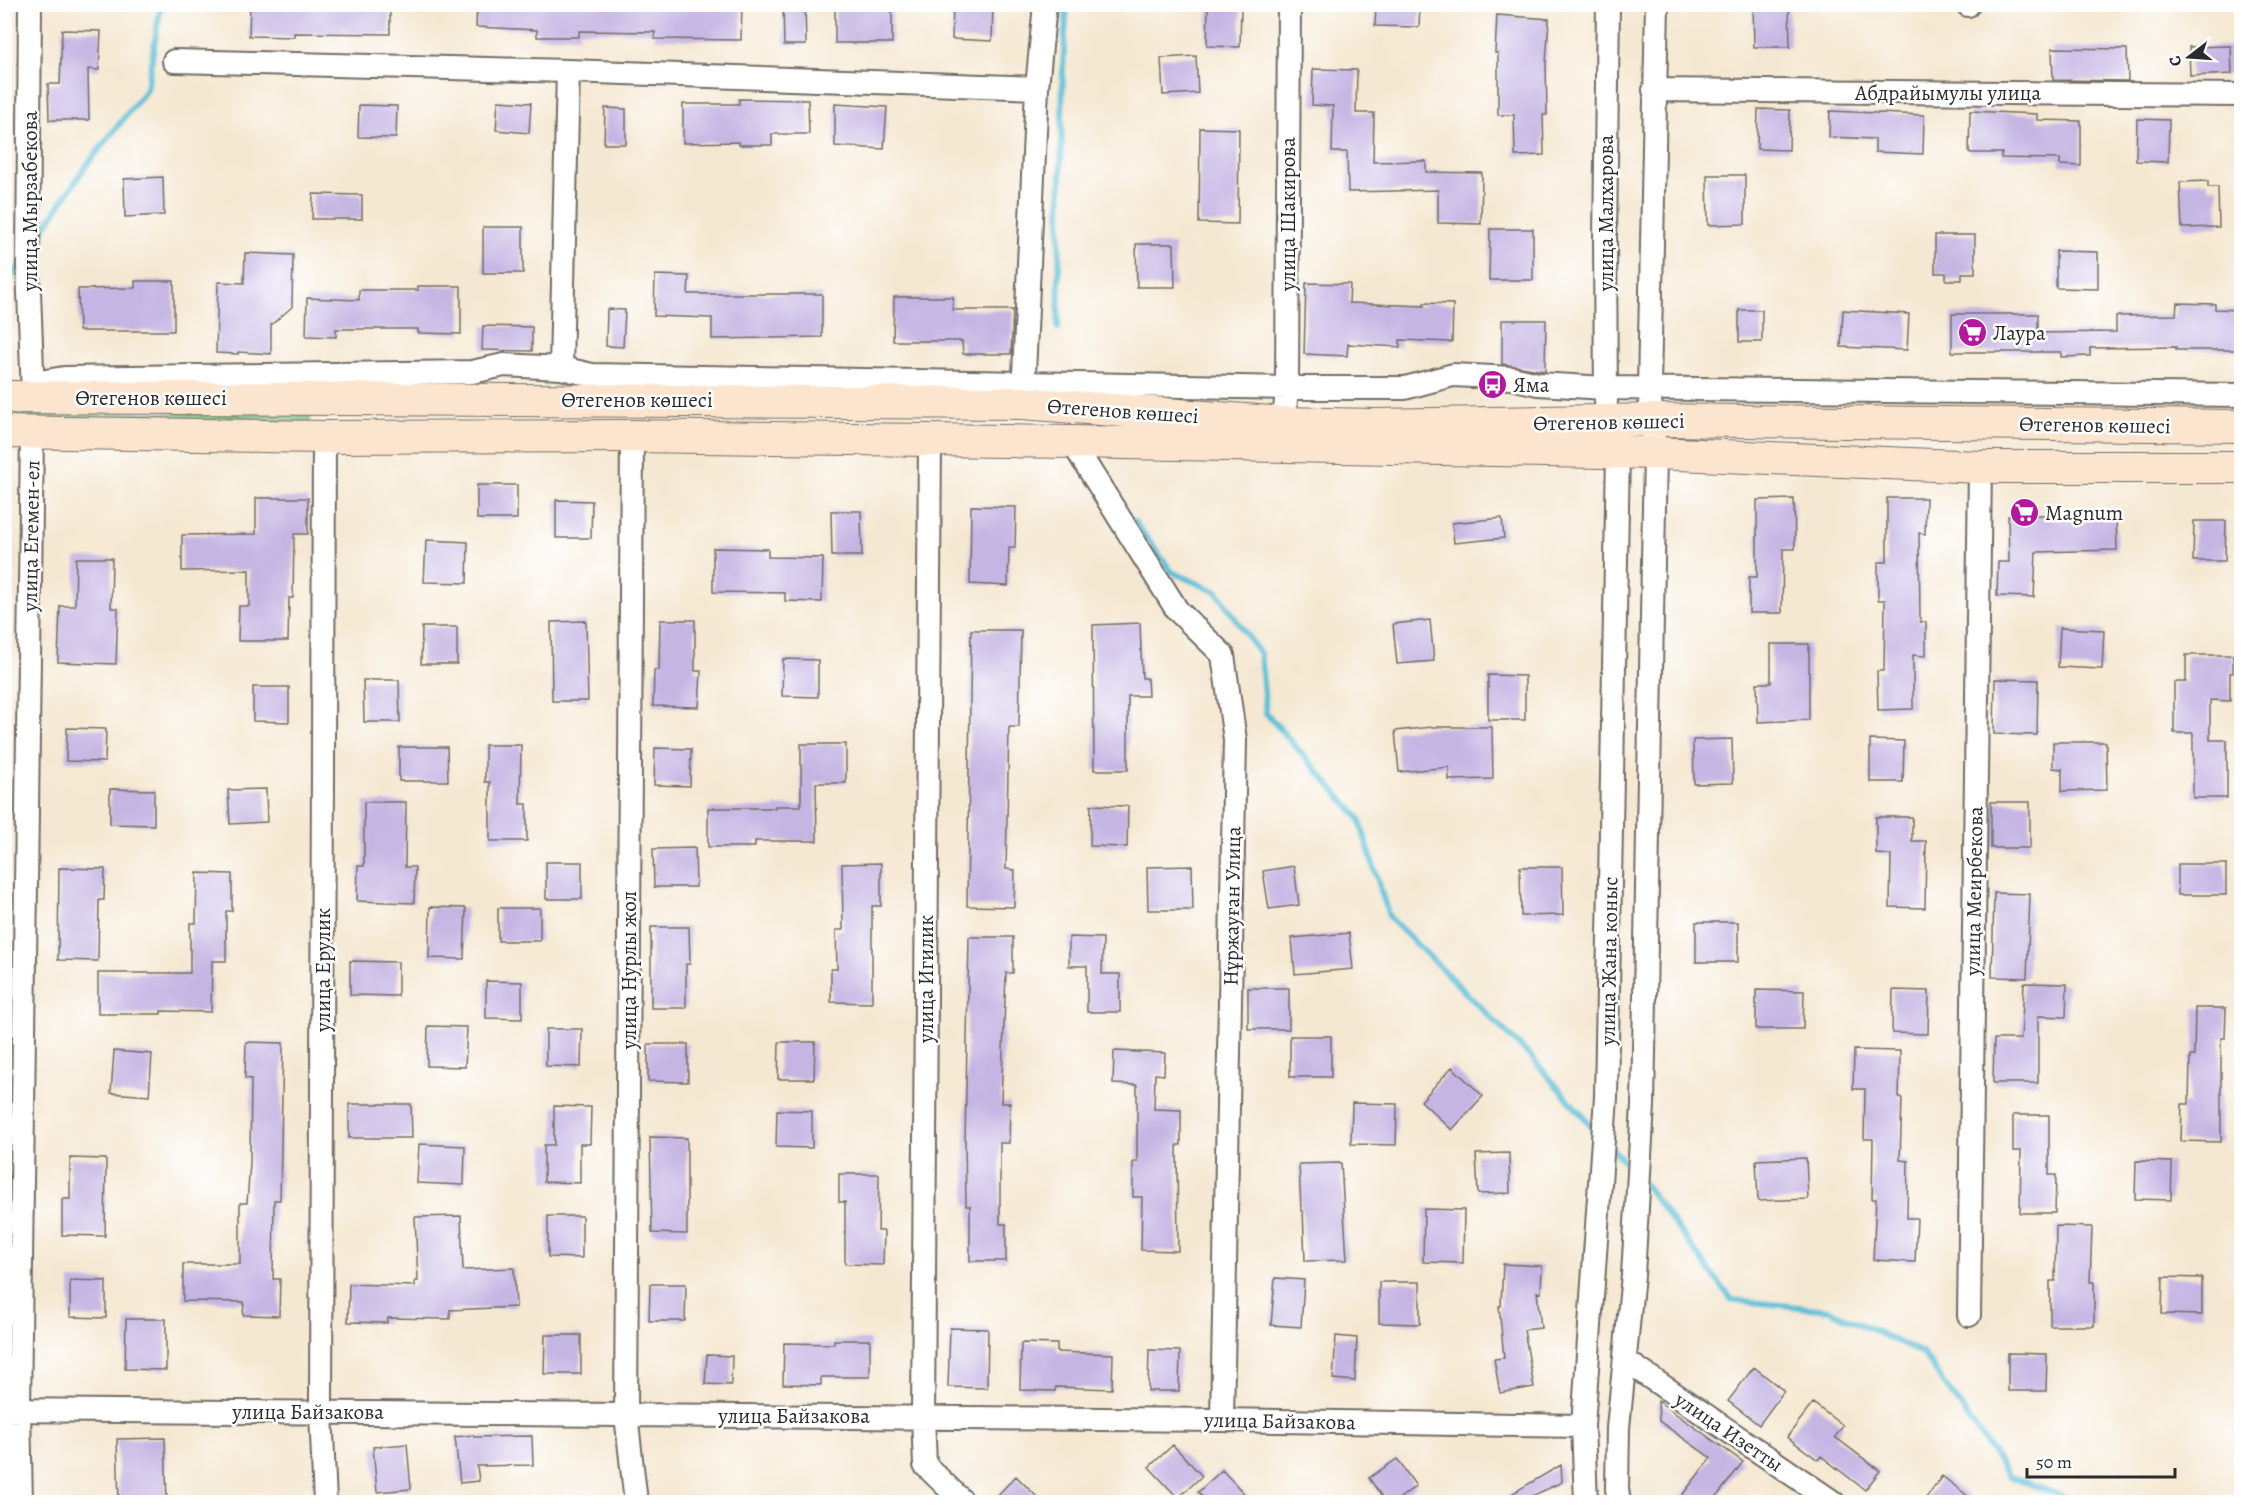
<svg xmlns="http://www.w3.org/2000/svg" width="2246" height="1507" viewBox="0 0 2246 1507" font-family="Alegreya,serif">
  <rect width="100%" height="100%" fill="#fff"/>
  <filter id="ink" filterUnits="userSpaceOnUse"><feTurbulence type="fractalNoise" baseFrequency=".0167" numOctaves="2"/><feDisplacementMap in="SourceGraphic" scale="12" xChannelSelector="R" yChannelSelector="G"/><feConvolveMatrix kernelMatrix="1 2 1 2 8 2 1 2 1" color-interpolation-filters="sRGB"/></filter>
  <filter id="wash" filterUnits="userSpaceOnUse"><feTurbulence type="fractalNoise" baseFrequency=".008" numOctaves="4" result="noise"/><feDisplacementMap in="SourceGraphic" scale="24" xChannelSelector="R" yChannelSelector="G"/><feGaussianBlur stdDeviation="1.35" result="paint"/><feColorMatrix in="noise" values="0 0 0 0 0 0 0 0 0 0 0 0 0 0 0 0 0 1.4 0 .05"/><feComposite in="paint" operator="in"/></filter>
  <g filter="url(#wash)">
    <rect width="100%" height="100%" fill="#f5e8d2"/>
    <path fill="#78b97b" stroke="#527253" stroke-width="1.5" d="M5 411 311 414 309 426 5 422Z"/>
    <g fill="none" stroke-linecap="round" stroke-linejoin="round">
      <path stroke="#58bed6" stroke-width="6" d="M35 242 86 166 147 89 161 4
        M4 288 21 263
        M1058 328 1063 67 1067 4
        M1134 521 1172 572 1217 592 1260 654 1266 713 1359 818 1389 917 1532 1058 1597 1132
        M1610 1146 1633 1172
        M1644 1184 1732 1300 1829 1310 1923 1353 2009 1476 2070 1499 2073 1502"/>
    </g>
    <g id="blocks">
      <path fill="#c5b5e3" d="M250 4H390V34L294 33V37L249 36Z
        M477 4H742L741 40 655 39V32L579 31V37H537V30L476 27Z
        M783 4H805L806 45H784Z
        M835 4H892V43H835Z
        M953 4H993L992 41 952 39Z
        M1376 4H1420L1419 27 1375 26Z
        M1753 4H1789L1790 47H1754Z
        M1208 5 1241 6 1240 47 1207 46Z
        M1497 15 1549 19 1546 64 1547 115H1543L1544 155 1515 156 1514 115H1498V53H1495Z
        M62 30 101 31 99 70 88 69 89 120H49L48 84H60Z
        M2231 46 2232 74 2190 76 2189 47Z
        M2052 48 2127 49 2128 81 2053 80Z
        M1196 56 1198 93 1163 95 1161 58Z
        M1313 69 1357 70 1356 113H1374L1373 162 1426 161V172L1482 173 1481 224 1438 223V190L1348 192 1347 152H1332L1333 106 1312 105Z
        M739 99 808 100 809 134H772V145H739V142L683 143V104H739Z
        M498 101 531 103 529 133 496 130Z
        M835 104 887 107 884 149 835 146Z
        M359 105 397 106 396 138 358 137Z
        M605 108 626 109V144H604Z
        M1758 109 1790 110 1789 150 1757 149Z
        M1830 111 1924 115 1923 154 1875 152V139L1829 137Z
        M1970 111 2037 114V120L2081 121V166L2060 165V159L2001 158 2002 153H1969Z
        M2137 119 2169 120 2168 162 2136 161Z
        M1200 128 1239 129 1238 224 1199 223Z
        M1707 175H1745V224L1708 225Z
        M163 177 164 215 125 217 124 179Z
        M2208 181V187H2218L2219 227 2182 228 2180 182Z
        M313 194 362 195V219H312Z
        M483 227H523V273H483Z
        M1490 229H1533V280H1489Z
        M1935 235H1975V273H1962V280H1946V273H1935Z
        M1136 244H1174L1175 287H1137Z
        M2056 251 2098 252V289L2056 288Z
        M245 253 293 255 292 307 271 325V354L238 352V354L216 353 218 282 244 283Z
        M655 275 689 276 688 294H822V337L712 339V318L654 316Z
        M135 281H174V331H79L78 289 135 288Z
        M1306 283 1350 284 1349 303 1424 306V303L1453 304 1452 342 1400 340V347L1348 344 1347 356 1304 354Z
        M418 286H461V334L418 333V329H336V337L306 336 307 298 359 300V290H418Z
        M894 297H953V310H1013L1011 354H963L962 341H893Z
        M2177 303 2215 304V309L2241 310V350H2176V347L2090 348V356L2061 357V352H1952V314H2038V333L2116 332V316L2176 315Z
        M607 309 625 310 623 347 606 346Z
        M1739 310H1762V342H1739Z
        M1843 310 1909 314 1907 350 1841 347Z
        M1502 320H1546L1545 371 1502 364Z
        M483 326 532 327V351L482 350Z
        M477 485H517V519H477Z
        M256 498H308V534H294L293 598H289L288 641H238L239 606H249V570L182 571V535L256 534Z
        M1887 498H1926L1925 534 1919 533 1920 622H1926V656L1913 655V709L1878 710 1877 671H1884L1885 600H1878V562H1887Z
        M1794 499 1795 549H1783L1782 613H1749V577H1757V500Z
        M556 500 592 501 591 538H556Z
        M971 506 1016 507 1015 548H1009L1008 586 970 584Z
        M831 511H861L862 556H832Z
        M2116 513 2117 550 2036 552 2034 597 1997 596 1998 562H2009L2008 516Z
        M1502 518 1504 538 1454 543 1452 523Z
        M2194 521H2226L2225 561H2193Z
        M426 540 468 542 467 583 424 582Z
        M713 548 768 549V557L823 558 822 602 785 601V593L713 592Z
        M76 558H112L111 608H118L116 664 58 662 60 606H75Z
        M660 620H695V671H701L699 707 653 706 654 670H659Z
        M1430 620 1434 661 1397 664 1393 624Z
        M586 621 588 701H552L551 622Z
        M1140 623 1142 678H1147L1148 696H1128V770H1094L1093 625Z
        M422 627H457V664H421Z
        M2060 628 2104 630 2102 669 2058 667Z
        M971 630H1021L1019 727H1009L1006 869 1015 870 1014 907 967 906Z
        M1771 644H1809V720L1758 722 1757 683H1771Z
        M2186 655H2233V673H2230V701L2210 700V740H2227V798H2193V733H2174V682H2186Z
        M783 659 818 660V697L782 696Z
        M1488 675 1525 676V720H1488Z
        M1995 679 2038 680 2037 735 1994 734Z
        M363 680H399L400 722H364Z
        M253 687H289V722L253 721Z
        M1432 727H1492L1493 779 1449 780V767L1399 772 1395 731Z
        M67 728 106 729 105 762 66 761Z
        M1732 739 1733 783 1694 784 1693 740Z
        M1870 740 1904 741 1903 782H1870Z
        M2053 742H2106L2107 790 2062 791V769L2053 768Z
        M801 744H846V783H816L817 841H755V847H708V808H775V806H801Z
        M485 745H521L520 804H527V841H490V782H485Z
        M399 747H447L448 781H399Z
        M655 748 691 749 690 786 654 785Z
        M110 789 154 790V825L110 824Z
        M266 789 267 822 230 824 228 790Z
        M364 802H406L405 867H415L414 903 357 901 358 866H364Z
        M1991 802H2030V848H1991Z
        M1091 805 1128 806 1127 847 1090 846Z
        M1876 817H1912V841H1926L1925 908 1890 907 1891 855 1876 854Z
        M695 848 696 887H654L653 849Z
        M546 862H582V899H546Z
        M881 863V906H872V1003L831 1002V969H837L836 930H843L842 864Z
        M2178 864H2226V895H2178Z
        M1192 866 1193 910H1148L1147 867Z
        M1294 866 1299 905 1269 909 1263 871Z
        M1520 867H1562L1563 915 1521 916Z
        M59 868 105 869 104 900H99L98 961 58 960Z
        M197 873 232 874V911H226V961H212L211 1012 161 1011V1014H98V973H190V923H196Z
        M1994 893 2030 894 2027 978 1992 977Z
        M430 907 466 908 464 959 429 958Z
        M498 908H540V941H498Z
        M1696 922H1738V962H1696Z
        M651 927H689L690 964H686V1008H651Z
        M1349 933 1353 969 1295 974 1292 938Z
        M969 937H1013V973H1006L1001 1103H1010L1009 1143H1000V1224H1006V1261H970V1206H966L965 1143Z
        M1069 937 1103 938 1102 974H1120V1012H1087V966H1069Z
        M350 961 398 962V996L350 995Z
        M486 981 522 982V1019L486 1018Z
        M2024 983 2067 984 2066 1017 2038 1016V1083H1993L1994 1039H2021Z
        M1248 988H1289V1029H1248Z
        M1756 990 1804 991 1803 1029H1756Z
        M1893 990 1929 991 1928 1034 1892 1033Z
        M2195 1008H2226L2225 1038H2221V1142L2181 1141 2182 1104H2189L2190 1056H2194Z
        M428 1026 467 1027 465 1067 427 1066Z
        M546 1029H582L581 1067 546 1066Z
        M1290 1036H1331V1077H1290Z
        M246 1042 283 1043 280 1200H274L273 1279H280L279 1316 243 1315 244 1302 183 1301V1264H240V1203H247L250 1163 251 1079 245 1078Z
        M779 1042H815L814 1079H778Z
        M648 1044H688V1082L648 1081Z
        M1854 1050 1900 1051 1899 1098H1902L1900 1160 1908 1161 1907 1218H1917L1915 1262 1873 1260 1876 1199H1872L1873 1139H1864L1865 1089H1853Z
        M114 1051 152 1054 149 1096 111 1093Z
        M1114 1051 1165 1053 1164 1075 1155 1074 1154 1109 1181 1110V1145H1177L1178 1251 1141 1250 1142 1197H1133V1162H1137V1085L1113 1084Z
        M1452 1067 1483 1096 1452 1130 1421 1101Z
        M1352 1103 1397 1104 1396 1145 1351 1144Z
        M349 1104H411L412 1138H349Z
        M554 1106 591 1107 590 1144H580V1183L544 1182V1145H554Z
        M777 1110 812 1111V1148L776 1147Z
        M2013 1115H2049V1175H2056L2055 1213H2020L2021 1151H2013Z
        M650 1137 687 1138V1234L652 1233Z
        M419 1144 465 1146 464 1185 417 1183Z
        M1509 1153 1510 1193 1478 1194 1476 1154Z
        M70 1158 106 1159 105 1236 62 1235V1199H70Z
        M1806 1158 1808 1199 1758 1201 1756 1160Z
        M2136 1161 2172 1162 2171 1200 2135 1199Z
        M1341 1163 1347 1260 1305 1261 1303 1211H1301L1299 1164Z
        M839 1174H879L878 1231H884L883 1265 845 1264V1202H839Z
        M1424 1209 1464 1210 1463 1263 1423 1262Z
        M461 1216 463 1270 514 1268 516 1307 450 1310V1319L388 1318 387 1323 348 1322 349 1284 415 1286V1281H418L415 1217Z
        M548 1216H582V1258L548 1257Z
        M2056 1226 2092 1227 2090 1282H2094V1326H2050V1281H2055Z
        M1503 1264 1542 1266 1541 1293 1537 1292 1541 1328 1524 1330 1534 1387 1500 1393 1494 1359 1504 1358 1499 1306H1501Z
        M2163 1277 2202 1278V1315L2162 1314Z
        M1275 1278 1304 1280 1301 1327 1271 1325Z
        M70 1280 106 1281V1318L70 1317Z
        M1379 1282H1420V1324L1379 1323Z
        M650 1284H686L685 1321H649Z
        M126 1319H166V1370L125 1369Z
        M950 1328 988 1329 987 1388 948 1387Z
        M545 1335H581V1374H544Z
        M1336 1336 1357 1338 1355 1381 1333 1379Z
        M834 1340H870V1377H821V1385L783 1384 784 1343 834 1344Z
        M1021 1343 1057 1344V1352L1113 1354 1112 1389 1056 1387 1055 1391 1020 1390Z
        M1149 1350 1180 1351 1179 1391H1148Z
        M2008 1353 2047 1354 2046 1391H2008Z
        M707 1355 732 1356 731 1385 705 1384Z
        M1754 1367 1784 1391 1759 1425 1728 1401Z
        M1658 1401 1743 1462 1712 1503H1676L1711 1458 1659 1421Z
        M1813 1403 1843 1426 1835 1437 1880 1471 1865 1490 1821 1456 1818 1460 1787 1437Z
        M473 1435 474 1437 532 1436 533 1465 477 1466 479 1481 460 1483 455 1437Z
        M165 1438 167 1503H119L117 1439Z
        M407 1444 411 1489 377 1492 373 1447Z
        M1173 1445 1202 1476 1178 1498 1149 1467Z
        M1397 1459 1416 1486 1393 1503H1386L1369 1478Z
        M1561 1465 1562 1482 1532 1496V1503H1496Z
        M1222 1470 1253 1503H1208L1198 1492Z
        M1016 1476 1043 1503H990Z
        M1942 1476 1977 1503H1922Z"/>
    </g>
  </g>
  <g filter="url(#ink)">
    <use href="#blocks" fill-opacity="0" stroke="#726d65" stroke-width="1.5"/>
    <g fill="none" stroke-linecap="round" stroke-linejoin="round">
      <defs>
        <path id="street" d="M30 4 28 266 33 396
          M1968 5V4
          M174 61 568 71 1037 88
          M1654 90 2242 95
          M561 368 568 71
          M33 383 64 378 472 372 504 365 561 368 592 375 1287 388H1405L1453 375 1512 378 1538 384 1606 388 2242 395
          M1023 396 1037 88 1045 4
          M1606 402 1605 239 1608 4
          M1284 423 1287 388 1289 4
          M632 436 626 1415 636 1502
          M324 437 321 1412 325 1502
          M930 440 923 1417 925 1465 963 1502
          M1072 442 1177 610 1223 655 1235 740 1222 1420
          M1969 1315 1980 467
          M1626 1361 1833 1502
          M4 1410 1222 1420 1583 1426
          M21 1502 19 1410 32 433
          M1586 1502 1583 1426 1606 1097 1618 453 1613 440
          M1619 1502 1617 1489 1618 1428 1633 1275 1643 1105 1655 453 1649 388 1657 4"/>
        <path id="secondary" d="M4 397 1022 403 1284 423 1374 425 1651 420 2242 426
          M4 432 324 437 632 436 1072 442 1655 453 1980 467H2242"/>
      </defs>
      <use href="#street" stroke="#726d65" stroke-width="26"/>
      <use href="#secondary" stroke="#726d65" stroke-width="34"/>
      <use href="#street" stroke="#fff" stroke-width="22"/>
      <use href="#secondary" stroke="#fce5cf" stroke-width="32"/>
    </g>
  </g>
  <defs>
    <symbol id="supermarket-disc" viewBox="-11 -11 22 22"><circle r="9.5" fill="#b5179e" stroke="#fff"/><path d="M-6-5.5h2.5l.6 2H6L4.5 2H-2.5L-4.4-4H-6ZM-1.5 3.2a1.3 1.3 0 1 0 .1 0ZM3 3.2a1.3 1.3 0 1 0 .1 0Z" fill="#fff"/></symbol>
    <symbol id="bus-disc" viewBox="-11 -11 22 22"><circle r="9.5" fill="#b5179e" stroke="#fff"/><path d="M-5-6H5V4H4V6H2V4H-2V6H-4V4H-5ZM-3.5-4V0h7V-4ZM-3.5 1.2v1.5H-2V1.2ZM2 1.2v1.5H3.5V1.2Z" fill="#fff"/></symbol>
  </defs>
  <g fill-rule="evenodd">
    <use href="#supermarket-disc" x="1956" y="316" width="33" height="33"/>
    <use href="#bus-disc" x="1476" y="368" width="33" height="33"/>
    <use href="#supermarket-disc" x="2008" y="496" width="33" height="33"/>
  </g>
  <g text-anchor="middle" stroke-width="5" stroke-linejoin="round" paint-order="stroke">
    <g font-size="21" fill="#2b2b2b" stroke="#fff">
      <text x="1948" y="100">Абдрайымулы улица</text>
      <text transform="translate(30 201) rotate(-90)" y="7">улица Мырзабекова</text>
      <text transform="translate(1606 213) rotate(-90)" y="7">улица Малхарова</text>
      <text transform="translate(1288 214) rotate(-90)" y="7">улица Шакирова</text>
      <text x="151" y="405">Өтегенов көшесі</text>
      <text x="637" y="407">Өтегенов көшесі</text>
      <text transform="translate(1123 411) rotate(4)" y="7">Өтегенов көшесі</text>
      <text transform="translate(1609 422) rotate(-1)" y="7">Өтегенов көшесі</text>
      <text transform="translate(2095 425) rotate(1)" y="7">Өтегенов көшесі</text>
      <text transform="translate(31 536) rotate(-89)" y="7">улица Егемен-ел</text>
      <text transform="translate(1974 891) rotate(-89)" y="7">улица Меирбекова</text>
      <text transform="translate(1232 906) rotate(-89)" y="7">Нұржауған Улица</text>
      <text transform="translate(1609 961) rotate(-89)" y="7">улица Жана коныс</text>
      <text transform="translate(323 970) rotate(-90)" y="7">улица Ерулик</text>
      <text transform="translate(629 970) rotate(-90)" y="7">улица Нурлы жол</text>
      <text transform="translate(926 979) rotate(-90)" y="7">улица Игилик</text>
      <text x="308" y="1419">улица Байзакова</text>
      <text x="794" y="1423">улица Байзакова</text>
      <text transform="translate(1280 1421) rotate(1)" y="7">улица Байзакова</text>
      <text transform="translate(1729 1432) rotate(34)" y="7">улица Изетты</text>
    </g>
    <g font-size="21" fill="#2b2b2b" stroke="#fff" text-anchor="start">
      <text x="1993" y="340">Лаура</text>
      <text x="1513" y="392">Яма</text>
      <text x="2045" y="520">Magnum</text>
    </g>
  </g>
  <rect width="2246" height="1507" fill="none" stroke="#fff" stroke-width="24"/>
  <g transform="translate(2189 57) rotate(253)" stroke="#ffffff" stroke-width="4.5" paint-order="stroke">
  <path d="M0-4.5L10 22L0 15L-10 22Z" fill="#2b2b2b"/>
  <text y="-9" font-size="16" font-weight="bold" text-anchor="middle" fill="#2b2b2b">С</text>
  </g>
  <path d="M2027 1468v9h148v-9" fill="none" stroke="#2b2b2b" stroke-width="3"/>
  <text x="2036" y="1468" font-size="18" fill="#2b2b2b" stroke="#ffffff" stroke-width="4.5" paint-order="stroke">50 m</text>
</svg>
